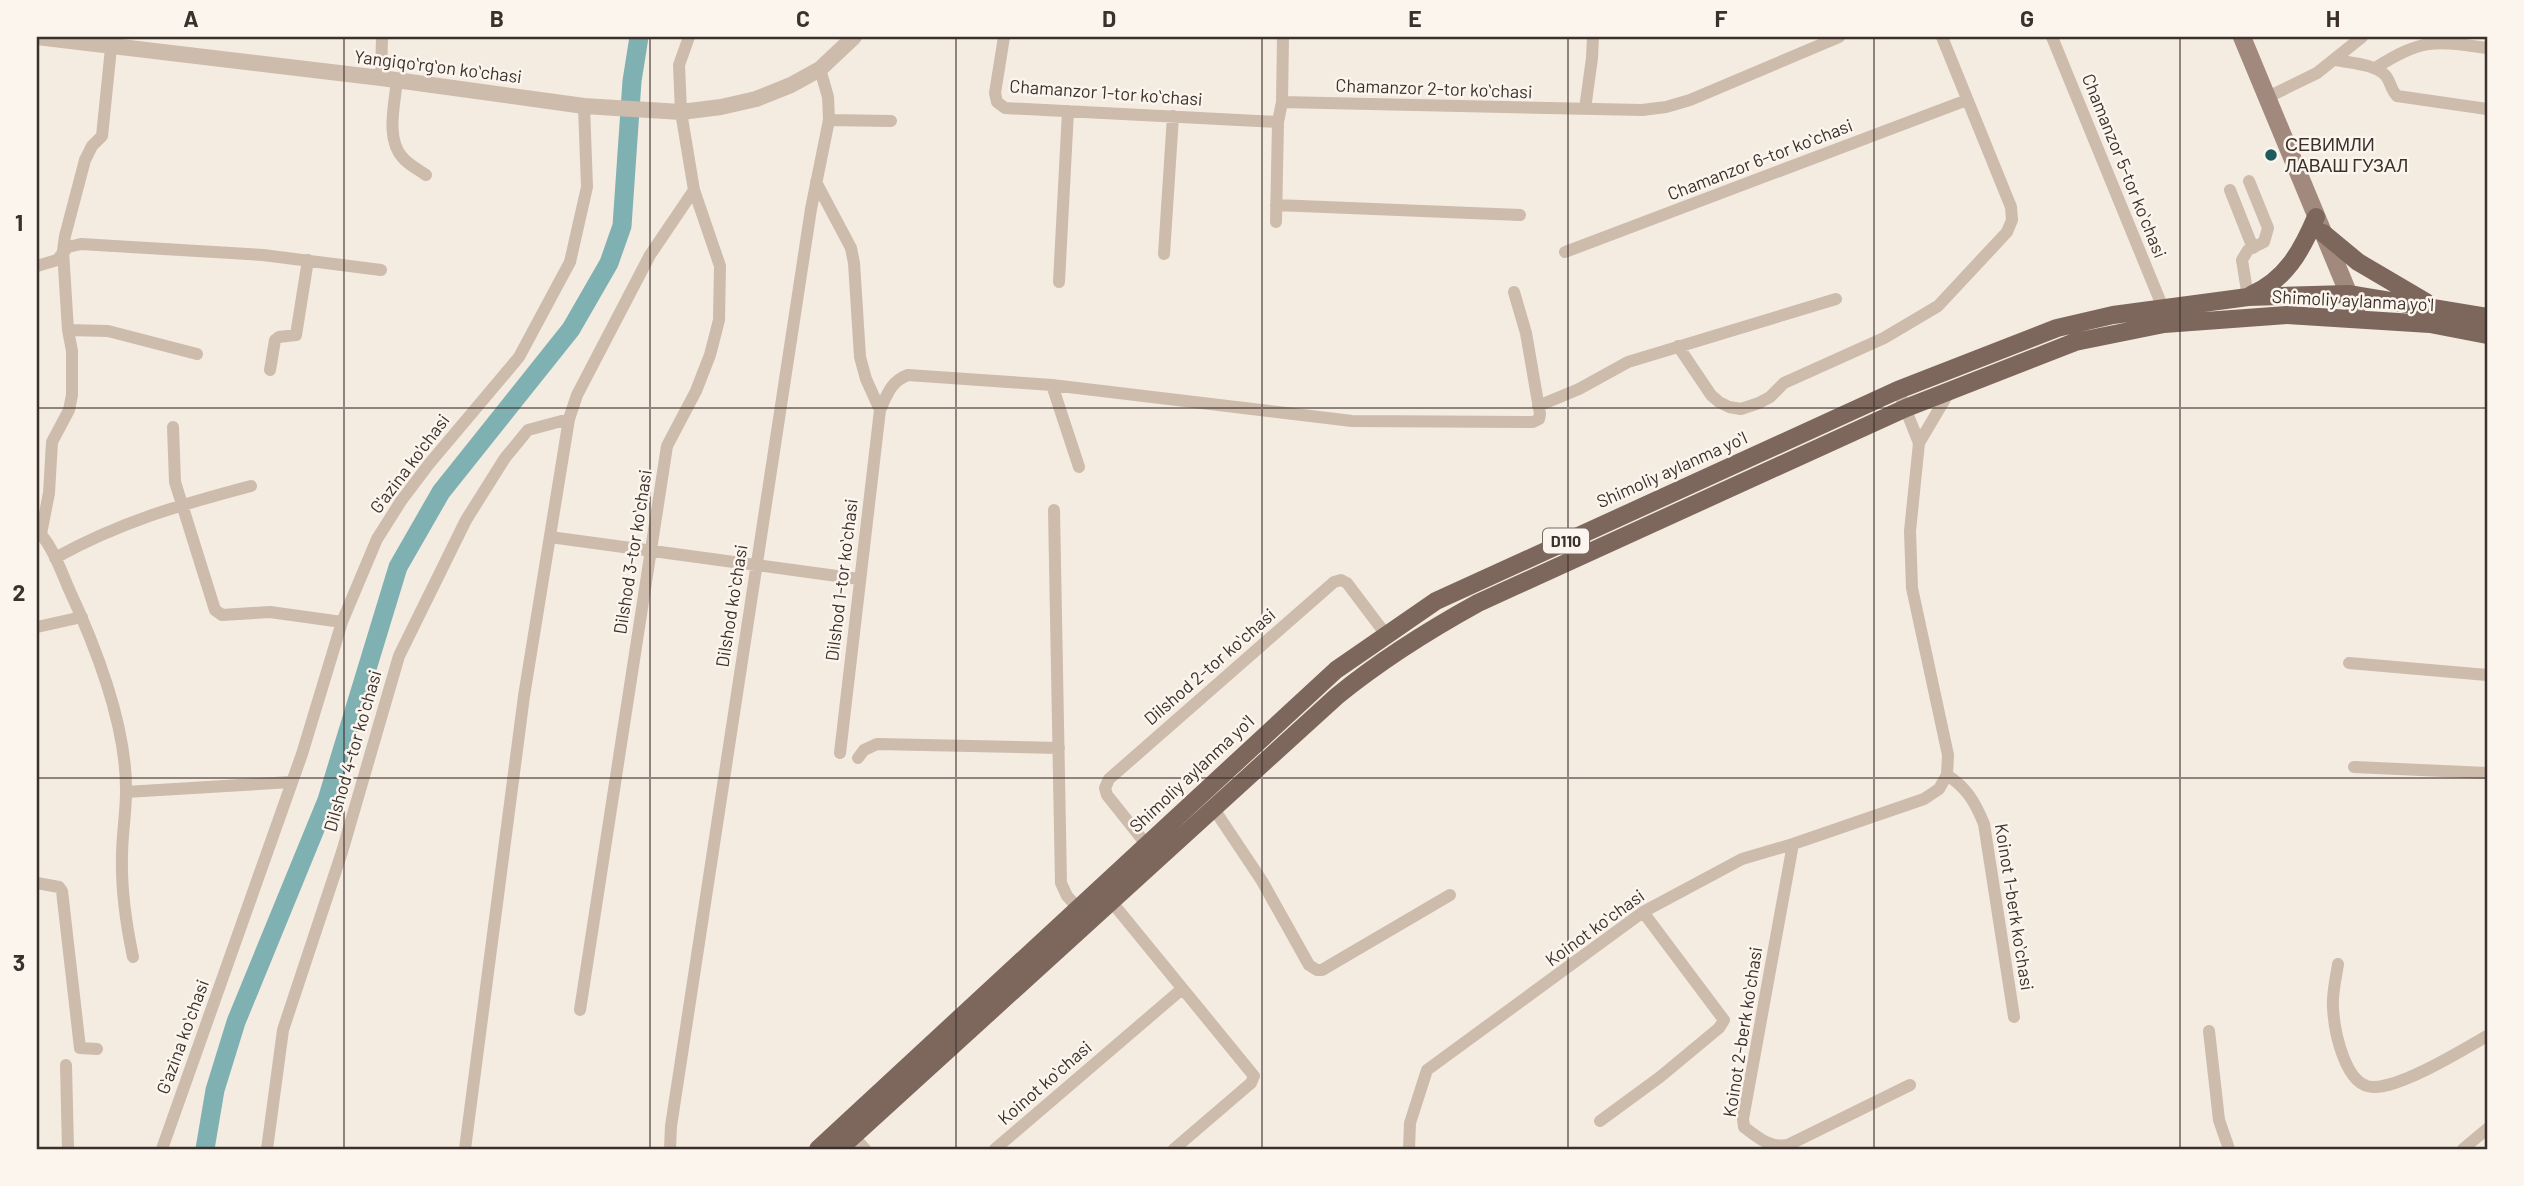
<svg xmlns="http://www.w3.org/2000/svg" width="2524" height="1186" viewBox="0 0 2524 1186" font-family="Barlow,sans-serif">
  <rect width="100%" height="100%" fill="#f4ebe1"/>
  <g fill="none" stroke-linecap="round" stroke-linejoin="round">
    <path stroke="#7fb0b2" stroke-width="19" d="M205 1149 215 1090 236 1022 327 800 398 567 441 492 571 329 609 263 622 226 632 81 639 37"/>
    <path stroke="#cdbbac" stroke-width="12" d="M1004 37 995 93 997 102 1005 108 1278 122
      M2052 37 2163 308
      M2336 60C2351 63 2375 64 2386 76 2391 83 2391 90 2397 96L2487 109
      M2375 68C2422 39 2433 40 2487 48
      M381 78 382 37
      M397 80C395 103 385 139 403 158 409 165 419 170 426 175
      M2268 97 2317 73 2362 37
      M1282 102 1642 110 1666 107 1690 100 1839 37
      M1585 109 1592 58 1593 37
      M829 120 891 121
      M816 182 851 248 854 263 860 357 866 379 880 410
      M2230 190 2253 248
      M1276 205 1520 215
      M1276 222 1278 122 1282 102 1283 37
      M1565 252 1967 100
      M1164 254 1173 116
      M37 266 57 260 68 247 81 244 263 255 381 270
      M1059 282 1068 111
      M2248 297 2242 260 2248 250 2264 242 2268 228 2249 181
      M68 330 108 331 197 354
      M1678 346 1711 395 1719 402 1729 407 1741 409 1759 403 1770 397 1784 383 1884 338 1938 306 2007 232 2012 220 2011 207 1942 37
      M270 370 275 340 279 337 296 335 308 260
      M1052 385 1079 467
      M1538 406 1579 389 1628 362 1836 299
      M569 419 577 395 650 255 694 190
      M173 427 175 482 215 610 222 615 270 612 342 622
      M1919 443 1951 389
      M1054 510 1061 883 1067 896 1079 909
      M37 532C50 539 62 573 68 587 96 647 127 725 126 792 126 813 122 835 122 856 121 891 126 924 133 957
      M41 534 49 493 52 442 69 410 72 395V351L68 330 63 251 65 236 85 160 92 146 102 136 111 48
      M550 537 859 579
      M55 558C120 522 179 505 251 486
      M37 627 82 617
      M2349 663 2487 675
      M840 753 880 410C887 395 891 381 908 375L1052 385 1352 421 1533 422 1539 419 1540 414 1526 333 1514 292
      M858 758 864 750 877 744 1059 748
      M2354 767 2487 773
      M1947 775C1967 788 1975 802 1984 824L2014 1017
      M126 792 291 782
      M1214 809 1262 881 1309 965 1317 970H1322L1450 895
      M1146 844 1107 795 1105 788 1109 779 1334 582 1341 580 1347 583 1387 636
      M1793 844 1743 1119 1744 1127C1758 1138 1770 1148 1788 1145L1910 1085
      M37 883 59 887 62 891 80 1048 97 1049
      M1106 895 1254 1076 1251 1083 1174 1149
      M2338 964C2336 978 2332 993 2333 1007 2334 1030 2345 1088 2374 1087 2402 1087 2461 1051 2487 1036
      M580 1010 667 446 696 391 710 355 719 320 720 266 694 190 681 112 679 65 689 37
      M2209 1031 2219 1120 2229 1149
      M66 1065 68 1149
      M1600 1121 1660 1077 1719 1028 1724 1020 1643 912
      M853 1136 865 1149
      M162 1149 302 754 342 622 377 539 401 501 429 464 519 357 570 262 587 187 584 106
      M267 1149 283 1030 342 852 399 656 466 520 505 458 528 430 569 419 524 696 465 1149
      M670 1149 671 1126 811 209 829 120 828 97 820 69
      M995 1149 1182 989
      M1409 1149 1410 1123 1427 1070 1643 912 1742 859 1793 844 1924 799 1939 789 1947 775 1948 755 1912 588 1910 531 1919 443 1898 390
      M2463 1149 2487 1129"/>
    <path stroke="#cdbbac" stroke-width="16" d="M37 37 381 78 584 106 681 112 721 107 756 99 791 85 820 69 854 37"/>
    <path stroke="#a18a7d" stroke-width="18" d="M2242 37 2359 319"/>
    <path stroke="#7d675c" stroke-width="18" d="M2323 233 2358 262 2426 302
      M2251 295C2286 279 2301 252 2316 217
      M818 1149 1336 670 1436 601 1898 390 2057 328 2113 315 2248 297 2348 294 2487 317
      M839 1149 1337 696C1381 660 1429 630 1478 603L1906 408 2075 342 2164 324 2287 315 2430 324 2487 335"/>
  </g>
  <path fill="none" stroke="#3b302b" stroke-width="2" stroke-opacity="0.55" d="M344 37V1149M650 37V1149M956 37V1149M1262 37V1149M1568 37V1149M1874 37V1149M2180 37V1149M37 408H2487M37 778H2487"/>
  <circle fill="#1f5a5e" stroke="#fbf5ee" stroke-width="2.5" cx="2271" cy="155" r="7"/>
  <g text-anchor="middle" stroke-width="5" stroke-linejoin="round" paint-order="stroke">
    <rect fill="#fbf5ee" stroke="#756b66" stroke-width="2" x="1543" y="528.5" width="46" height="25" rx="5"/>
    <g font-size="16" font-weight="bold" fill="#3b302b">
      <text x="1566" y="547">D110</text>
    </g>
    <g font-size="18" fill="#3b302b" stroke="#fbf5ee">
      <text transform="translate(438 67) rotate(7)" y="6">Yangiqoʻrgʻon koʻchasi</text>
      <text transform="translate(1434 89) rotate(2)" y="6">Chamanzor 2-tor koʻchasi</text>
      <text transform="translate(1106 93) rotate(4)" y="6">Chamanzor 1-tor koʻchasi</text>
      <text transform="translate(1760 160) rotate(-21)" y="6">Chamanzor 6-tor koʻchasi</text>
      <text transform="translate(2124 166) rotate(68)" y="6">Chamanzor 5-tor koʻchasi</text>
      <text transform="translate(2353 301) rotate(3)" y="6">Shimoliy aylanma yoʻl</text>
      <text transform="translate(410 464) rotate(-53)" y="6">G'azina ko'chasi</text>
      <text transform="translate(1672 470) rotate(-24)" y="6">Shimoliy aylanma yoʻl</text>
      <text transform="translate(633 552) rotate(-81)" y="6">Dilshod 3-tor koʻchasi</text>
      <text transform="translate(842 580) rotate(-83)" y="6">Dilshod 1-tor koʻchasi</text>
      <text transform="translate(732 606) rotate(-81)" y="6">Dilshod koʻchasi</text>
      <text transform="translate(1210 667) rotate(-41)" y="6">Dilshod 2-tor koʻchasi</text>
      <text transform="translate(353 751) rotate(-74)" y="6">Dilshod 4-tor koʻchasi</text>
      <text transform="translate(1192 774) rotate(-43)" y="6">Shimoliy aylanma yoʻl</text>
      <text transform="translate(2014 907) rotate(81)" y="6">Koinot 1-berk koʻchasi</text>
      <text transform="translate(1595 928) rotate(-36)" y="6">Koinot koʻchasi</text>
      <text transform="translate(1743 1032) rotate(-81)" y="6">Koinot 2-berk koʻchasi</text>
      <text transform="translate(183 1037) rotate(-70)" y="6">Gʻazina koʻchasi</text>
      <text transform="translate(1045 1083) rotate(-41)" y="6">Koinot koʻchasi</text>
    </g>
    <g font-size="18" fill="#3b302b" stroke="#fbf5ee" text-anchor="start">
      <text x="2285" y="151">СЕВИМЛИ<tspan x="2285" dy="21">ЛАВАШ ГУЗАЛ</tspan></text>
    </g>
  </g>
  <rect width="2524" height="1186" fill="none" stroke="#fbf5ee" stroke-width="77"/>
  <rect x="38" y="38" width="2448" height="1110" fill="none" stroke="#3b302b" stroke-width="2.5"/>
  <g font-size="23" text-anchor="middle" font-weight="bold" fill="#3b302b">
    <text x="191" y="27">A</text>
    <text x="497" y="27">B</text>
    <text x="803" y="27">C</text>
    <text x="1109" y="27">D</text>
    <text x="1415" y="27">E</text>
    <text x="1721" y="27">F</text>
    <text x="2027" y="27">G</text>
    <text x="2333" y="27">H</text>
    <text x="19" y="231">1</text>
    <text x="19" y="601">2</text>
    <text x="19" y="971">3</text>
  </g>
</svg>
